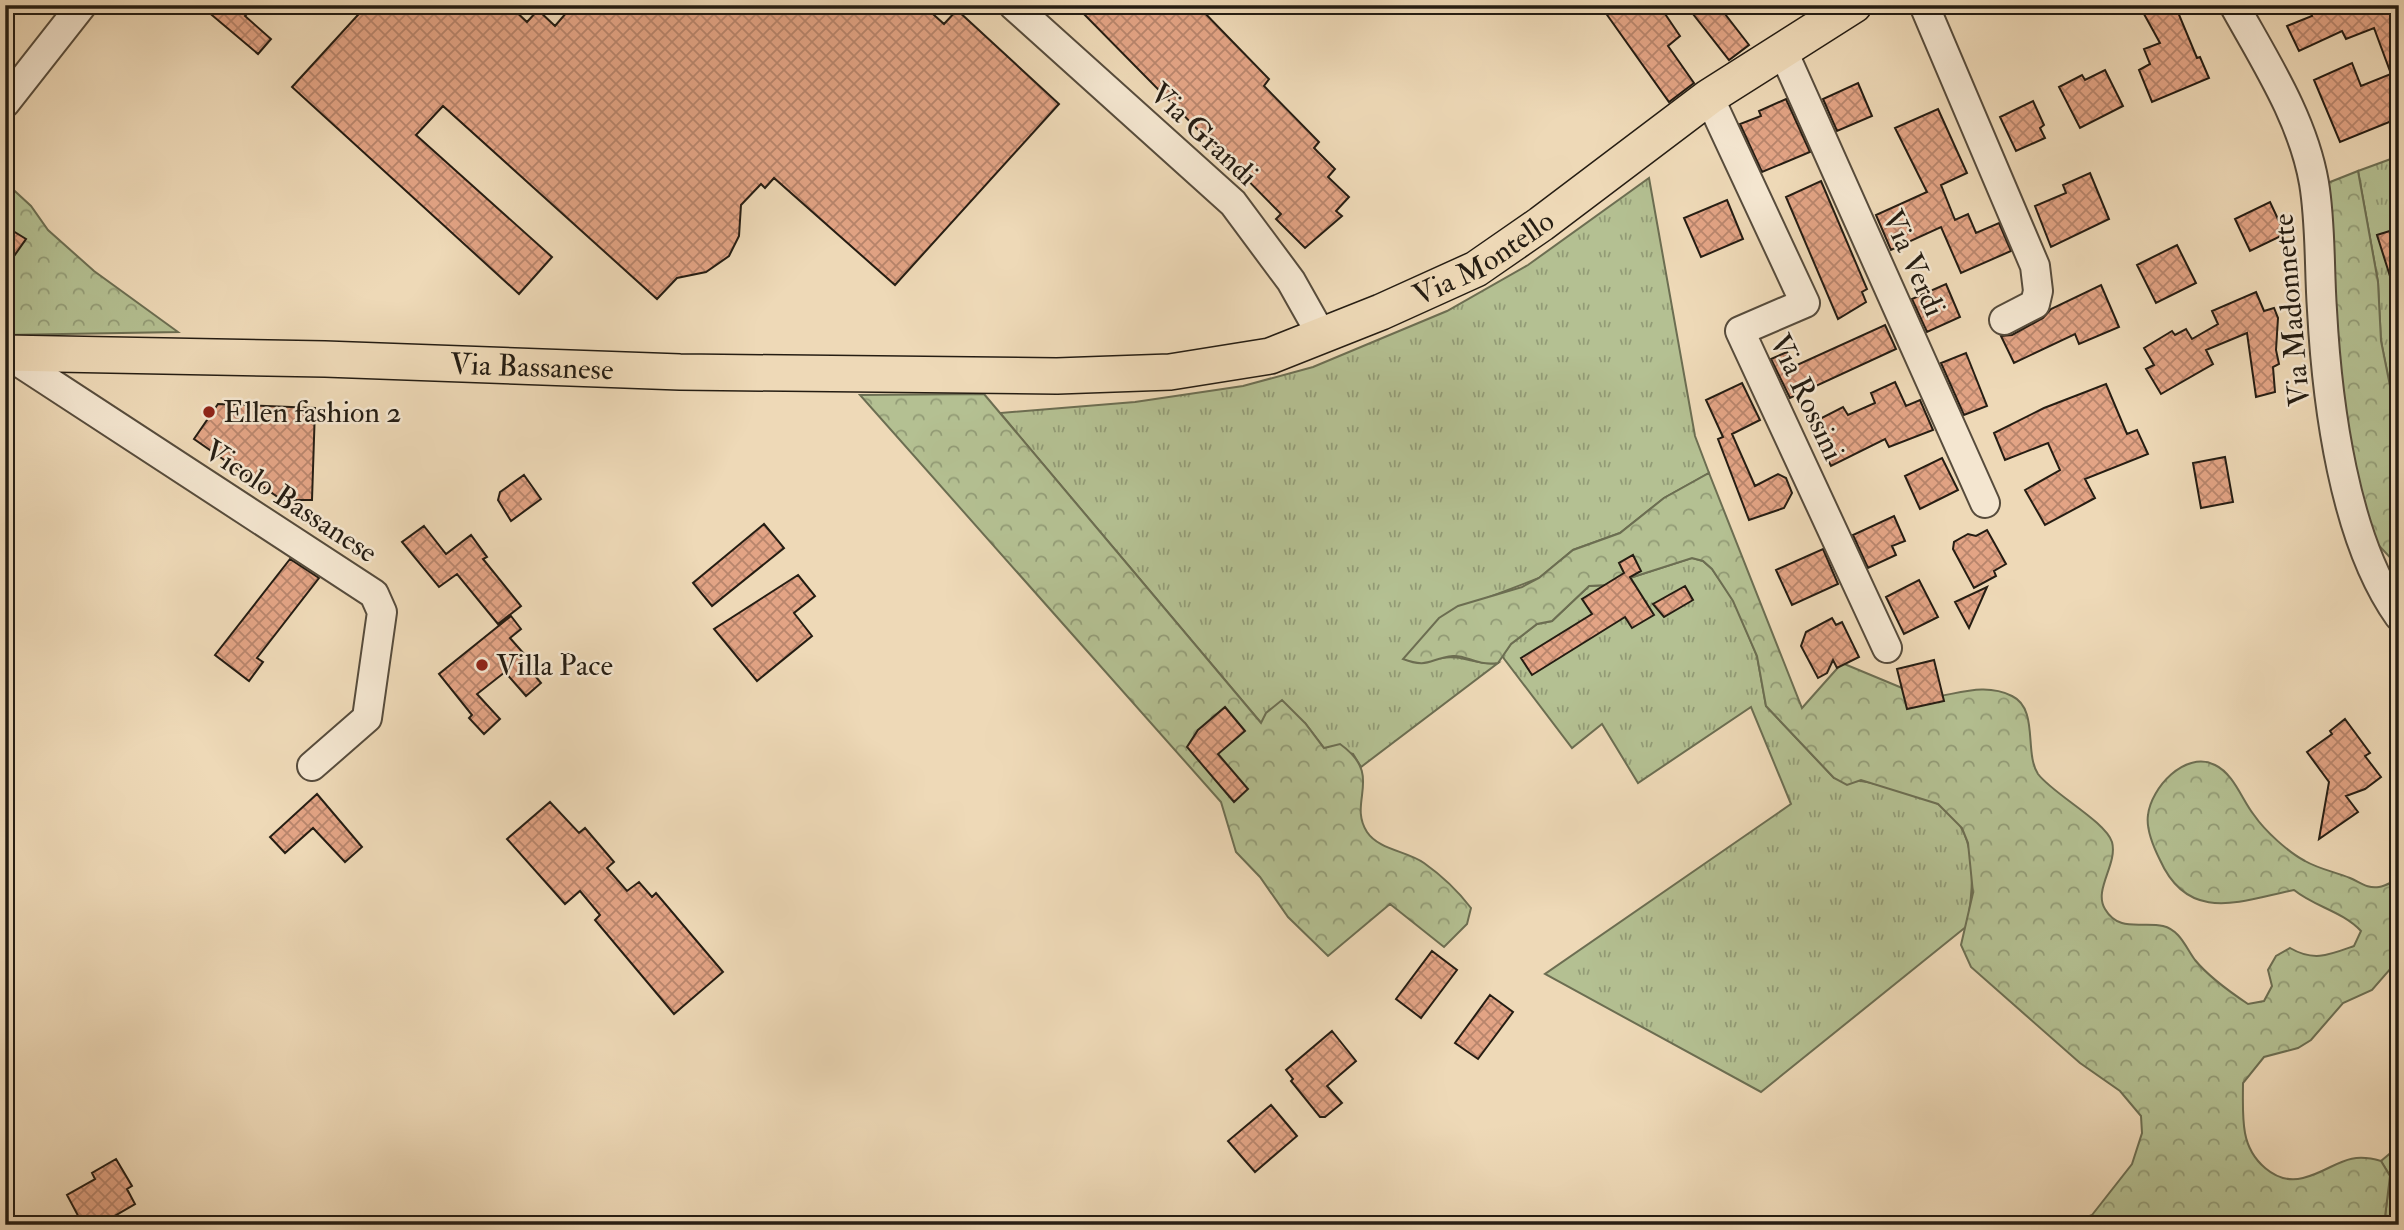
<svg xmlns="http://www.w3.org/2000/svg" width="2404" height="1230" viewBox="0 0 2404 1230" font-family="'IM FELL Double Pica',serif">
  <defs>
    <pattern id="grass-tufts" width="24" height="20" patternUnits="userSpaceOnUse" patternTransform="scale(1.75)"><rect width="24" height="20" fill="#b4c092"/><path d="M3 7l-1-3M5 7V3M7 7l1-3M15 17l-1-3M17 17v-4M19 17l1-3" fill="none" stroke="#929b76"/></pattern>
    <pattern id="forest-crowns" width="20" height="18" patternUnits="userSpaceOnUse" patternTransform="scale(1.75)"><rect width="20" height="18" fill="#b4c092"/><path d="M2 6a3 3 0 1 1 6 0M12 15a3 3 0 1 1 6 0" fill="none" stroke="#929b76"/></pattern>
    <pattern id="building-cross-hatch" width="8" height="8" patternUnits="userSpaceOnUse" patternTransform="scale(1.75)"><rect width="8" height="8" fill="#e3a485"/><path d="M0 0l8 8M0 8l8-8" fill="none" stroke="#b8856c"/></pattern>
  </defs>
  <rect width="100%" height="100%" fill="#eed9b7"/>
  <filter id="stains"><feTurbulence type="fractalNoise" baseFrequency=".00286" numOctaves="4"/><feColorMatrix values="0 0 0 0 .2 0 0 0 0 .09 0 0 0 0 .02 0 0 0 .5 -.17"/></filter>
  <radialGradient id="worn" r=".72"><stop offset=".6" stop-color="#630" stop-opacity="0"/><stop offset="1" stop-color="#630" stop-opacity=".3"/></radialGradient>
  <path fill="url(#grass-tufts)" stroke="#6c6e52" stroke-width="2" d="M2399 156V431L2381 341 2378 282 2358 171Z
    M1649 178 1695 436 1709 473 1664 498 1620 533 1573 550 1539 578 1484 599 1442 658C1462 654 1477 666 1498 663L1361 767 1353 754 1324 748 1305 723 1262 724 1000 413 1135 402 1243 386 1313 367 1447 311 1528 265Z
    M1692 558 1703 561 1712 569 1734 601 1757 656 1766 706 1834 778C1859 779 1883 785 1907 793 1917 797 1929 799 1938 804 1980 828 1974 886 1967 926L1761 1092 1545 974 1791 804 1751 707 1638 783 1602 724 1572 748 1502 656 1511 644 1537 624 1552 621 1589 586 1608 585Z
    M2399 1146V1225H2384L2390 1176 2381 1161Z"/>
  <path fill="url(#forest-crowns)" stroke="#6c6e52" stroke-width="2" d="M2358 171 2378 282 2381 341 2399 431V567L2369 535 2339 406 2320 186Z
    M5 182 31 206 48 230 94 271 178 332 5 335Z
    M984 394 1261 723 1266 713 1282 700 1305 723 1324 748 1340 744C1385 776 1347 801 1367 832 1379 850 1407 851 1424 863 1441 875 1458 891 1471 908L1467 924 1444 947 1390 904 1328 956 1288 917 1260 877 1236 852 1221 802 860 395Z
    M1709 473 1802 708 1842 663 1931 700 1934 697C1961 693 1986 683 2012 696 2039 709 2024 753 2038 774 2053 794 2105 821 2112 842 2118 864 2093 890 2105 909 2119 933 2142 921 2163 926 2180 930 2186 948 2195 960 2208 976 2230 992 2248 1004L2264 1001 2272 986 2268 970 2276 956 2290 948C2314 962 2329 955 2354 946L2361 931C2342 911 2315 907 2294 890 2243 900 2189 925 2160 860 2154 848 2146 828 2148 815 2151 788 2185 750 2215 765 2234 774 2242 800 2254 815 2265 831 2288 852 2305 861 2319 869 2335 872 2350 878 2360 882 2367 889 2379 887 2386 886 2393 881 2399 879V959L2372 990 2343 1003 2311 1040 2298 1048 2264 1057 2243 1083C2243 1099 2242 1117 2245 1133 2250 1160 2275 1185 2303 1178 2335 1170 2344 1150 2381 1161L2390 1176 2384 1225H2045L2077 1221 2092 1215 2132 1164 2142 1133 2141 1116 2120 1091 2080 1063 1971 967 1961 945 1973 893 1968 843 1962 828 1938 804 1861 780 1847 785 1834 778 1766 706 1757 656 1733 601 1712 569 1703 561 1692 558 1608 585 1589 586 1552 621 1537 624 1511 644 1498 663C1475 666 1468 655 1453 656 1430 658 1429 669 1403 659L1439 618 1458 606 1522 587 1539 578 1573 550 1620 533 1664 498Z"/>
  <path fill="url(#building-cross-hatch)" stroke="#251d13" stroke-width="2" d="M200 5H255L245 16 271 39 258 54Z
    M367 5H509L527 22 538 10 555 26 573 5H923L944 24 957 10 1059 104 895 285 774 178 765 188 761 184 741 205 739 236 729 256 706 272 677 278 657 299 443 106 416 135 552 257 519 294 292 87Z
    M1075 5H1197L1269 79 1264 86 1319 142 1314 148 1335 169 1328 177 1349 197 1336 211 1342 216 1305 248 1276 219 1281 214Z
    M1614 5H1659L1680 36 1668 46 1694 83 1669 102 1605 12Z
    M1686 5H1718L1749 45 1729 60Z
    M2139 5H2175L2197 58 2200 57 2209 78 2152 102 2139 70 2150 64 2144 49 2160 43Z
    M2308 5H2399V118L2340 142 2314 80 2352 63 2361 86 2391 74 2374 28 2346 39 2342 31 2299 51 2287 26 2312 16Z
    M2105 70 2123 106 2080 128 2059 87 2082 75 2085 80Z
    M1858 83 1872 116 1837 131 1823 99Z
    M1786 99 1810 152 1762 172 1740 124 1761 116 1759 111Z
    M2033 101 2044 125 2040 128 2045 138 2016 151 2000 117Z
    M1938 109 1967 173 1941 185 1955 220 1968 214 1976 233 1999 223 2011 251 1961 273 1941 227 1891 250 1876 215 1927 192 1895 128Z
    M2090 173 2109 219 2051 247 2035 206 2066 193 2063 185Z
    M1821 181 1867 289 1862 292 1866 302 1838 319 1786 197Z
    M1727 200 1743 239 1701 257 1684 218Z
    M2270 202 2285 234 2250 251 2235 219Z
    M5 226 26 239 5 269Z
    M2399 228V292H2395L2377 235Z
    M2177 245 2196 283 2156 303 2137 265Z
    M1946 284 1960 317 1927 332 1912 299Z
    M2101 285 2119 327 2079 344 2075 334 2014 363 2001 336 2012 335 2043 318 2051 309Z
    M2256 292 2264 311 2274 308 2278 318 2276 350 2279 364 2273 367 2275 392 2256 397 2247 333 2206 350 2213 364 2161 394 2146 369 2154 365 2144 348 2172 331 2175 335 2186 329 2192 339 2218 324 2212 311Z
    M1885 325 1896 349 1790 398 1771 359 1787 352 1795 366Z
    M1966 353 1987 406 1964 415 1941 363Z
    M1895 382 1906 406 1920 400 1933 430 1889 447 1885 439 1831 466 1810 424 1843 407 1848 415 1875 403 1871 393Z
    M1742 383 1760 420 1732 434 1755 486 1778 474 1786 478 1792 493 1784 508 1749 520 1718 439 1723 437 1706 400Z
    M2106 384 2127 434 2137 430 2148 454 2085 479 2095 498 2045 525 2025 490 2060 470 2048 443 2005 460 1994 433 2044 408Z
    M218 404 315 408 312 500H282L194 439Z
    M2225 457 2233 502 2201 508 2193 463Z
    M1942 458 1958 490 1920 509 1905 476Z
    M524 475 541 499 511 521 498 500 500 492Z
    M1894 516 1905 541 1892 546 1896 555 1868 568 1853 535Z
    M764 524 784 548 712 606 693 583Z
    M424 526 446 554 471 535 487 557 483 559 521 606 498 624 457 574 439 587 402 542Z
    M1987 530 2006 564 1994 571 1996 576 1974 588 1953 549 1954 542 1968 534 1976 536Z
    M1823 549 1838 584 1792 605 1776 570Z
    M1633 555 1641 571 1630 577 1654 615 1632 628 1625 617 1532 675 1521 658 1592 614 1582 599 1624 573 1619 563Z
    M290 559 319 578 257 658 263 662 249 681 215 655Z
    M798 575 815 596 794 613 812 636 757 681 714 629Z
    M1919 580 1938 617 1904 634 1886 597Z
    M1685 586 1693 600 1664 617 1653 604Z
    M1987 587 1969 628 1955 602Z
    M511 616 521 629 510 638 525 655 521 659 541 683 526 696 505 672 477 694 500 719 484 734 469 718 472 715 439 674Z
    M1832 618 1836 625 1842 622 1859 657 1837 668 1833 660 1827 673 1818 678 1801 646 1806 632Z
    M1934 660 1944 701 1907 709 1897 669Z
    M1225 707 1245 731 1218 754 1248 789 1234 802 1187 747 1198 730Z
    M2345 719 2370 753 2365 756 2381 777 2365 789 2346 796 2358 812 2319 839 2329 782 2307 752 2332 734 2330 731Z
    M317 794 362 847 345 862 313 828 285 853 270 837Z
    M550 802 579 833 585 828 614 862 607 868 627 891 639 882 652 897 656 893 723 972 674 1014 595 920 600 915 580 891 565 904 507 839Z
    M1432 951 1457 970 1421 1018 1396 999Z
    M1490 995 1513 1012 1478 1059 1455 1043Z
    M1332 1031 1356 1061 1327 1086 1342 1103 1325 1117H1320L1291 1081 1293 1079 1286 1070Z
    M1271 1105 1297 1136 1255 1172 1228 1141Z
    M116 1159 132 1186 127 1189 135 1204 99 1225H83L67 1195 95 1179 92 1173Z"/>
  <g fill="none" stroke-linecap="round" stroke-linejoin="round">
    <defs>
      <path id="minor" d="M1013 5 1233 203 1291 281 1322 336
        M1924 5 2035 266 2038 291 2035 304 2004 320
        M2234 5C2265 61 2303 119 2314 183 2321 225 2319 268 2322 310 2327 403 2344 539 2399 616
        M1782 49 1985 503
        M1709 97 1805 303 1740 331 1887 648
        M5 103 82 5
        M5 353 374 594 382 612 367 718 312 766"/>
      <g id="major">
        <path id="s1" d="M5 353 325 359 680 372 1057 376 1170 372 1270 356 1381 312 1476 269 1541 224 1709 97 1854 5"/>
      </g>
    </defs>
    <use href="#minor" stroke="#574c3c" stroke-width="32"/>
    <use href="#major" stroke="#251d13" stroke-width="38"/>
    <use href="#minor" stroke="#f4e6d0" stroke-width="28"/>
    <use href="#major" stroke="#eed9b7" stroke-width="35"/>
  </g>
  <g fill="#8f2418" stroke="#f4e6d0" stroke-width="2.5">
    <circle cx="209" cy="412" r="7"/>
    <circle cx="482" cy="665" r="7"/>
  </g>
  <g text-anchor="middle" stroke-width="5" stroke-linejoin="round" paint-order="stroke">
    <g font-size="30" fill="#251d13" stroke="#f4e6d0">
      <text transform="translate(1204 134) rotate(43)" y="10">Via Grandi</text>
      <text dy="10" stroke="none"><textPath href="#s1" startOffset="1502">Via Montello</textPath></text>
      <text transform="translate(1914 263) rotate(66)" y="10">Via Verdi</text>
      <text transform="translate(2291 310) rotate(-95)" y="10">Via Madonnette</text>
      <text dy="10" stroke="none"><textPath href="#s1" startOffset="527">Via Bassanese</textPath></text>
      <text transform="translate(1807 397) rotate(65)" y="10">Via Rossini</text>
      <text transform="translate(291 501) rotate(33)" y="10">Vicolo Bassanese</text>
    </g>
    <g font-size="30" fill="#251d13" stroke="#f4e6d0" text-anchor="start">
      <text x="223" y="422">Ellen fashion 2</text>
      <text x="496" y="675">Villa Pace</text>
    </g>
  </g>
  <rect width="2404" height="1230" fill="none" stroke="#eed9b7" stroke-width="28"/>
  <rect x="7" y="7" width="2390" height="1216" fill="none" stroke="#251d13" stroke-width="3.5"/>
  <rect x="14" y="14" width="2376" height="1202" fill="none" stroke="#251d13" stroke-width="2"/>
  <rect width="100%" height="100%" filter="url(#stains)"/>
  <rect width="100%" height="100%" fill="url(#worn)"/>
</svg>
